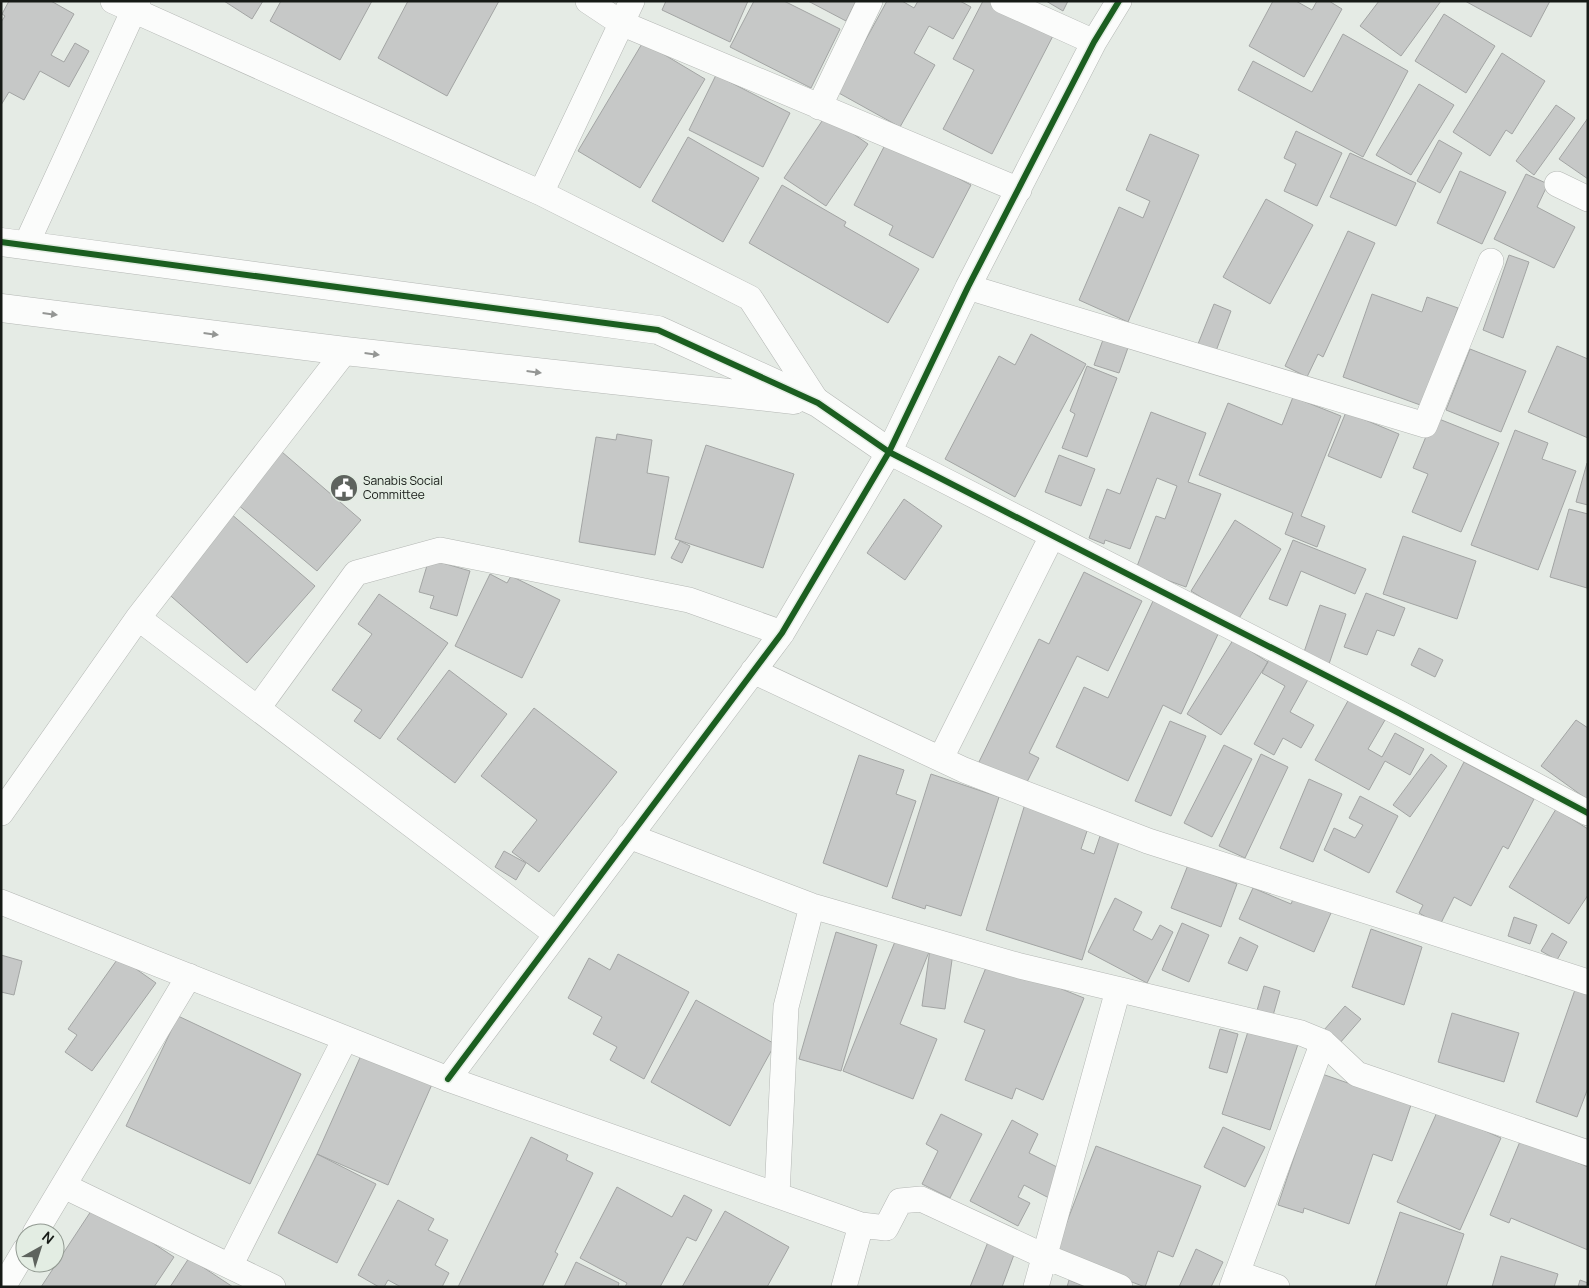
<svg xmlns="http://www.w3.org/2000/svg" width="1589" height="1288" viewBox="0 0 1589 1288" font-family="Manrope,sans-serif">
  <rect width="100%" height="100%" fill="#e5ebe5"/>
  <path fill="#c6c8c7" stroke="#a3a5a4" d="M9 1H51L74 14 51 55 64 62 75 43 89 51 69 87 40 71 24 100 9 92 1 105V22L5 16 2 14Z
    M224 1H263L252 19Z
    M281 1H372L340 60 270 21Z
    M408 1H499L447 96 378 58Z
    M666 1H748L730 42 662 10Z
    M754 1H784L840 29 811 88 730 47Z
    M808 1H856L846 21Z
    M887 1H902L914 8 918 1H960L971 7 953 39 929 26 914 53 935 65 900 127 837 92Z
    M983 1H1000L1056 30 992 154 943 129 974 70 953 59Z
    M1046 1H1068L1063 11Z
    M1273 1H1296L1312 10 1317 1H1329L1342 9 1304 77 1249 46Z
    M1379 1H1441L1401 56 1360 26Z
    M1465 1H1550L1531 37Z
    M1444 14 1495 46 1466 93 1415 61Z
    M1343 34 1408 71 1363 157 1238 90 1253 61 1312 92Z
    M643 42 705 79 640 188 578 151Z
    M1502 53 1545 81 1512 134 1506 130 1490 156 1453 132Z
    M716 75 790 113 763 167 689 130Z
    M1419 84 1454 105 1411 175 1376 155Z
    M1556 105 1575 118 1534 175 1516 161Z
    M826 115 868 144 826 206 784 178Z
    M1588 118V179L1559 159Z
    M1296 131 1342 153 1317 206 1284 191 1296 164 1284 158Z
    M1150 134 1199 155 1128 322 1079 300 1119 207 1143 218 1150 201 1126 190Z
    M688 137 759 178 723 242 652 201Z
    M1439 140 1462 153 1440 193 1417 181Z
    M887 141 971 185 933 258 889 235 893 226 854 205Z
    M1350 153 1416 183 1396 226 1330 197Z
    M1460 171 1506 192 1482 244 1437 223Z
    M1526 174 1548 184 1537 207 1575 227 1554 268 1494 239Z
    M782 185 846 222 844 226 919 269 888 323 749 243Z
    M1266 199 1313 225 1270 304 1223 277Z
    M1348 231 1375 243 1323 357 1318 354 1307 377 1285 366Z
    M1509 255 1529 262 1503 338 1483 330Z
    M1372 294 1422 312 1427 297 1458 308 1423 406 1343 377Z
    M1214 304 1231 311 1216 351 1198 344Z
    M1031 334 1086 364 1015 497 945 459 999 356 1015 365Z
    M1105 334 1130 342 1119 373 1094 365Z
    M1557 346 1588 359V438L1528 412Z
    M1470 349 1526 371 1501 432 1446 410Z
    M1087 366 1117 378 1087 457 1062 448 1075 414 1070 411Z
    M1293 397 1341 416 1301 516 1325 526 1317 547 1285 534 1293 513 1199 475 1228 403 1282 425Z
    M1151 412 1206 433 1188 482 1221 494 1186 587 1136 569 1156 516 1165 519 1177 486 1157 478 1130 549 1105 540 1104 544 1089 538 1107 489 1120 494Z
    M1346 412 1399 434 1381 478 1328 456Z
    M1434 417 1499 443 1461 532 1412 512 1428 474 1413 468Z
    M1515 430 1548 443 1542 459 1576 471 1538 570 1471 545Z
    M617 434 652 440 647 473 669 477 655 555 579 542 596 437 616 440Z
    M706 445 794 474 763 568 675 539Z
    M282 452 361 520 317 571 237 504Z
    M1059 455 1095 469 1081 506 1045 492Z
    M1587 463H1588V505L1576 502Z
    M904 499 942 526 905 580 867 553Z
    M1569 509 1588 514 1587 588 1550 577Z
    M230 513 315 586 247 663 164 590Z
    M1235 520 1281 549 1238 620 1191 591Z
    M1403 536 1476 561 1457 619 1383 594Z
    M1293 540 1366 569 1355 594 1301 571 1287 606 1269 599Z
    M680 541 690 546 682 563 671 558Z
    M429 559 470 571 457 616 430 608 434 596 419 592Z
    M1084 572 1142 601 1108 671 1077 656 1029 753 1039 758 1024 788 977 766 1039 639 1049 644Z
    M490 574 507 583 511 576 560 600 522 678 455 646Z
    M1366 593 1405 608 1394 636 1377 630 1367 655 1344 647Z
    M379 594 448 643 380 739 354 721 362 710 332 690 372 634 358 624Z
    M1153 601 1219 632 1181 714 1163 705 1128 781 1056 747 1084 687 1108 698Z
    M1320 605 1346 614 1329 664 1303 655Z
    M1233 640 1268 662 1221 735 1187 714Z
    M1419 648 1443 660 1435 677 1411 665Z
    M1272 653 1311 674 1290 712 1314 725 1301 748 1283 738 1274 755 1254 744 1285 686 1262 673Z
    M449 670 507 714 455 783 397 739Z
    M1349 699 1385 720 1368 749 1382 757 1395 733 1424 749 1410 775 1385 761 1369 790 1315 760Z
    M534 708 617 772 539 872 512 852 537 820 481 776Z
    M1576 720 1588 728V800L1541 766Z
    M1170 721 1206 736 1171 816 1135 801Z
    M1224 745 1252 759 1212 837 1184 823Z
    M1261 754 1288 767 1245 858 1219 846Z
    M1431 754 1447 766 1410 817 1393 805Z
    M859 755 904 770 896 794 916 801 887 887 823 863Z
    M1464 762 1534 799 1508 849 1503 846 1471 906 1454 897 1440 925 1419 913 1423 905 1396 892Z
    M931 774 999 797 961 916 926 905 925 909 892 898Z
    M1309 779 1342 794 1313 862 1280 848Z
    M1360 796 1398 816 1369 873 1324 850 1334 828 1355 838 1363 825 1349 818Z
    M1025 804 1089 825 1081 849 1094 854 1100 836 1119 842 1082 960 986 930Z
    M1556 809 1588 829V895L1569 924 1509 887Z
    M504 851 526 863 516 880 495 867Z
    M1188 865 1237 884 1221 927 1171 908Z
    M1253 888 1291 904 1294 897 1331 913 1314 952 1239 919Z
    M1115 898 1142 912 1133 930 1152 940 1160 925 1173 932 1147 983 1088 952Z
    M1514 917 1537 925 1530 944 1508 936Z
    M1182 923 1209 935 1189 982 1162 970Z
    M1371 929 1422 947 1404 1005 1352 987Z
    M836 932 877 945 841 1071 799 1059Z
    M1552 933 1567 942 1557 960 1541 951Z
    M1240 937 1258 946 1247 971 1228 963Z
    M896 939 929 952 900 1024 937 1039 913 1099 843 1071Z
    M930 949 953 953 945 1009 922 1006Z
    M618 954 689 992 644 1079 610 1060 617 1047 593 1034 602 1017 568 998 589 958 610 970Z
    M1 955 22 961 14 995 1 992Z
    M119 957 156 983 92 1071 65 1052 77 1035 68 1029Z
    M989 960 1084 998 1043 1100 1016 1088 1012 1099 965 1080 985 1030 964 1022Z
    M1578 981 1588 985V1088L1577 1117 1536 1102Z
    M1264 986 1280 991 1272 1019 1256 1014Z
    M696 1000 775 1044 730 1126 651 1082Z
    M1345 1006 1361 1019 1339 1044 1324 1030Z
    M1452 1013 1519 1033 1504 1082 1438 1062Z
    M178 1016 301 1074 250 1184 126 1126Z
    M1251 1022 1300 1038 1270 1130 1222 1114Z
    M1220 1029 1238 1034 1227 1073 1209 1068Z
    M363 1051 433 1082 388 1185 317 1154Z
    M1322 1074 1411 1105 1392 1161 1373 1154 1349 1224 1304 1208 1303 1213 1278 1205Z
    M1438 1110 1501 1138 1460 1230 1397 1202Z
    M941 1114 982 1134 950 1198 922 1184 938 1151 926 1144Z
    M1012 1120 1038 1134 1029 1153 1063 1170 1049 1198 1024 1185 1018 1197 1030 1203 1018 1226 970 1201Z
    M1223 1127 1265 1147 1245 1187 1204 1167Z
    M531 1137 568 1155 566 1160 593 1173 555 1252 558 1254 542 1287H458Z
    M1521 1139 1588 1167V1250L1511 1218 1509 1223 1490 1215Z
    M1096 1146 1201 1186 1173 1257 1158 1251 1145 1287 1055 1253Z
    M317 1154 376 1184 337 1263 278 1233Z
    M617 1187 672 1217 684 1195 712 1210 696 1241 687 1237 660 1287H625L627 1283 580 1258Z
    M398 1200 434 1219 428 1230 448 1240 435 1265 449 1273 442 1287H401L388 1280 384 1287H379L358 1275Z
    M95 1205 174 1257 154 1287H41Z
    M725 1211 789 1247 767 1287H682Z
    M1400 1212 1464 1234 1446 1287H1375Z
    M988 1242 1015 1252 1002 1287H970Z
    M1196 1249 1223 1262 1211 1287H1179Z
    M1501 1256 1558 1274 1554 1287H1492Z
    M189 1258 233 1287H170Z
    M576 1262 619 1283 618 1287H564Z
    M1069 1280 1086 1287H1067Z
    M1580 1280 1588 1283V1287H1578Z"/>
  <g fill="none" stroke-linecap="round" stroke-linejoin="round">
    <defs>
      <path id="street" d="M113 1 541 193 750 298 818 403
        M588 1 621 23 1019 190
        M1003 1 1094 42
        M819 107 870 1
        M1557 184 1588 199
        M541 193 632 1
        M26 245 138 1
        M968 287 1425 425 1491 261
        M889 452 1399 713 1588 813
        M138 618 556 934
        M753 671 964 770 1148 841 1588 982
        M258 708 356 573 440 550 689 600 782 633
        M941 758 1052 536
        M1 813 138 618 345 351
        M629 836 812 906 1020 966 1301 1033 1323 1042 1357 1074 1588 1153
        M1 902 448 1079 861 1225 844 1287
        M448 1079 782 633 889 452 968 287 1094 42 1119 1
        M64 1186 273 1287
        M777 1195 786 1007 812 906
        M861 1225 886 1228 900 1201 921 1199 1044 1256 1120 1287
        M35 1233 189 976
        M230 1266 345 1039
        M1237 1273 1277 1287
        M3 1287 25 1250
        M1036 1287 1118 990
        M1232 1287 1323 1042"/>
      <path id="secondary" d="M1 242 658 330 818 403 889 452
        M1 308 345 351 794 400"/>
    </defs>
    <use href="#street" stroke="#b4b7b4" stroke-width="26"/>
    <use href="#secondary" stroke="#b4b7b4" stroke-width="29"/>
    <use href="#street" stroke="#fbfcfb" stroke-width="25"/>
    <use href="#secondary" stroke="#fbfcfb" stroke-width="28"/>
    <defs>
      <path id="cycleway" d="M1 242 658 330 818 403 889 452 1399 713 1588 813
        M448 1079 782 633 889 452 968 287 1094 42 1119 1"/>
    </defs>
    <use href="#cycleway" stroke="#e3ede3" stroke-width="9"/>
    <use href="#cycleway" stroke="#1b5e20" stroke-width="6"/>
  </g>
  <defs><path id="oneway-solid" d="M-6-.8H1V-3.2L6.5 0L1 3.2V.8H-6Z" transform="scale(1.25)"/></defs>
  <g fill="#949694">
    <use href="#oneway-solid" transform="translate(50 314) rotate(7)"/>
    <use href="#oneway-solid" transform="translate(211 334) rotate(7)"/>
    <use href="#oneway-solid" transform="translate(372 354) rotate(7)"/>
    <use href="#oneway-solid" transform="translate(534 372) rotate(7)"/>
  </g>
  <defs>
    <symbol id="civic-disc" viewBox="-11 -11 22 22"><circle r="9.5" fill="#5e635e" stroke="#e3ede3"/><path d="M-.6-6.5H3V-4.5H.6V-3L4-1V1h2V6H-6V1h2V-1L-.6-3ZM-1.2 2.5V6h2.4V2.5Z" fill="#fff"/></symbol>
  </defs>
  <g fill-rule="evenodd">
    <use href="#civic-disc" x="328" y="472" width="32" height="32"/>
  </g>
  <g text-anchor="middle" stroke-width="4" stroke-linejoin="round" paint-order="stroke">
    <g font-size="12" fill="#161a16" stroke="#e3ede3" text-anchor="start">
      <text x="363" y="485">Sanabis Social<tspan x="363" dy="14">Committee</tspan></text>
    </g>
  </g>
  <rect width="1589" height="1288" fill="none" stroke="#161a16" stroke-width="5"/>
  <g transform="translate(40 1248) rotate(39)"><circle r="24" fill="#e3ede3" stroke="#919991"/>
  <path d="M0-4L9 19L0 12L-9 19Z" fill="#5e635e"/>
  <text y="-8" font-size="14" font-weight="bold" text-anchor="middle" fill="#161a16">N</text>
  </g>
</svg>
